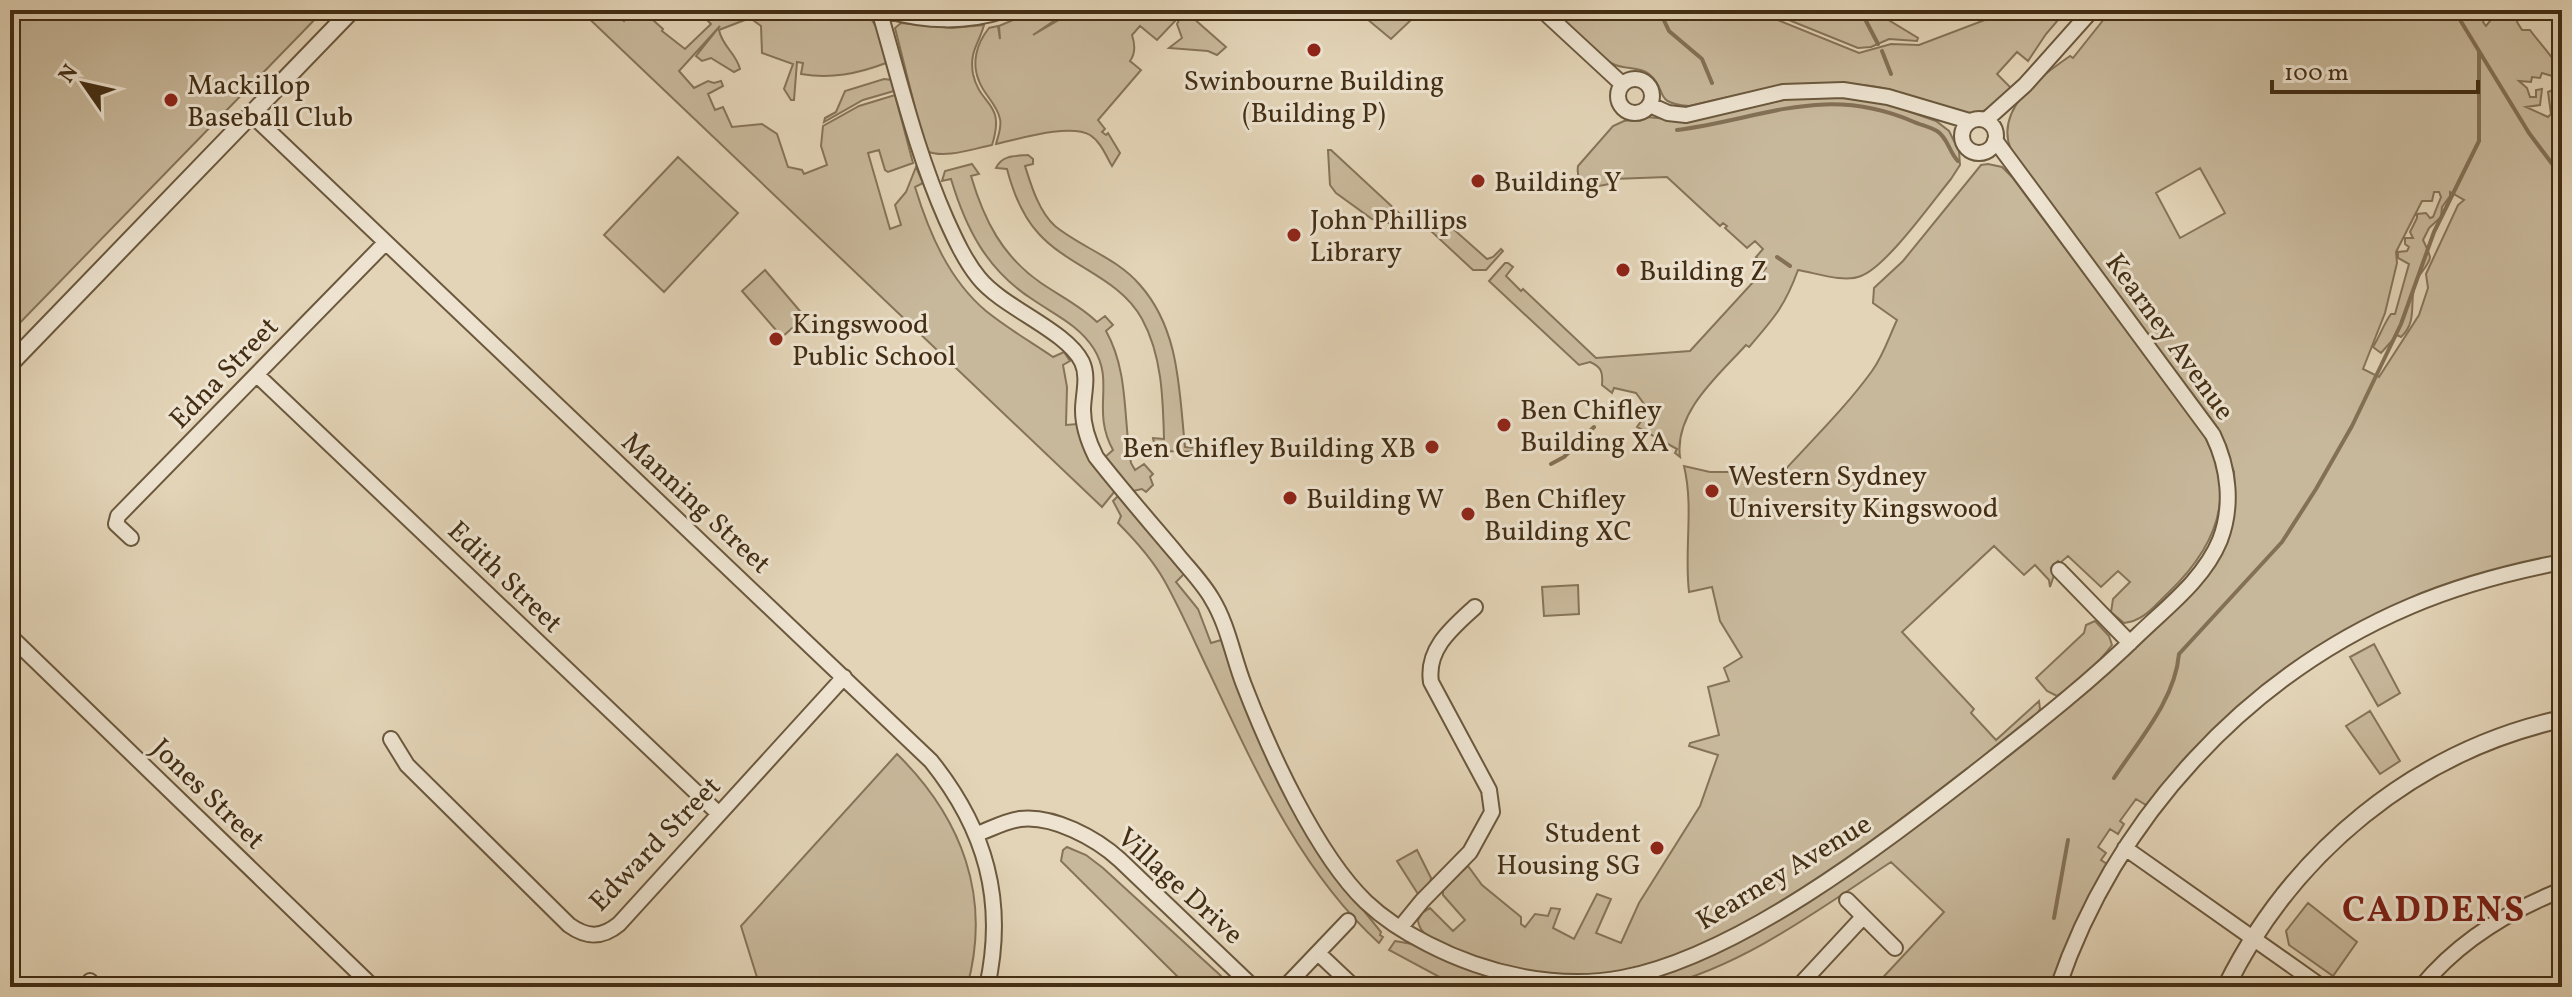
<svg xmlns="http://www.w3.org/2000/svg" width="2572" height="997" viewBox="0 0 2572 997" font-family="Vollkorn,serif">
  <rect width="100%" height="100%" fill="#e3d4b7"/>
  <filter id="stains"><feTurbulence type="fractalNoise" baseFrequency=".0025" numOctaves="4"/><feColorMatrix values="0 0 0 0 .2 0 0 0 0 .09 0 0 0 0 .02 0 0 0 .5 -.17"/></filter>
  <radialGradient id="worn" r=".72"><stop offset=".6" stop-color="#630" stop-opacity="0"/><stop offset="1" stop-color="#630" stop-opacity=".3"/></radialGradient>
  <path fill="#c8b89b" stroke="#867358" stroke-width="2" fill-rule="evenodd" d="M10 10H324L10 333Z
    M580 10H609L624 21 632 10H660L653 20 663 29 662 31 685 49 711 24 705 18 712 10H860C877 16 883 46 886 63 857 74 831 79 801 74L803 63 797 62 794 100H791L784 89 793 64 762 53 761 26 750 18 719 30C722 46 736 53 740 69L734 72 711 58 702 61 696 56 720 26 679 71 694 88 708 81 714 83 721 81 723 86 708 94 715 110 723 107 732 127 762 124 777 134 788 167 802 170 804 174 827 165 821 146 823 126 859 106 895 95 913 163 888 172 885 170 879 150 868 153 890 229 901 225 895 205 906 192 916 167 923 183 915 187C929 233 949 280 986 311 1007 328 1031 342 1053 357L1064 352 1070 361 1063 365 1067 387 1066 425 1077 424C1082 452 1097 471 1115 491L1102 507Z
    M1037 10H1070L1033 35 1076 10H1165L1176 20 1157 40 1140 26 1132 35C1135 44 1136 53 1130 61L1141 70 1098 120 1105 129 1102 132 1106 135 1108 133 1120 153 1112 166C1106 156 1101 142 1090 135 1070 123 1019 139 996 144 998 136 1002 127 1000 119 997 104 984 95 979 81 971 62 977 43 989 28L998 26 1000 39 999 26Z
    M1169 10H1184L1226 47 1217 55 1208 51 1169 48 1182 38 1177 24 1179 20Z
    M1365 10H1402L1412 19 1391 39 1361 14Z
    M1569 10H1753L1859 53 1891 44 1919 45 2011 10H2063L2064 13 2046 34 2028 61 2017 52 1997 74 2011 88C2001 100 1989 113 1971 113 1947 114 1909 93 1883 88 1816 75 1754 91 1689 106 1651 103 1669 90 1649 74 1639 66 1625 70 1613 64 1594 54 1577 33 1561 18Z
    M1764 10H1872L1918 38 1917 41 1889 39 1871 47 1858 48Z
    M2103 10H2485L2487 15 2483 22 2486 26 2499 10H2510L2519 18 2517 22 2522 30H2530C2538 41 2547 50 2555 62L2552 76 2542 73 2540 78 2532 77 2531 82 2519 81 2527 88 2530 97H2536V90L2542 89 2540 105 2526 107 2548 117 2551 114 2548 92 2553 90 2554 75 2562 71V555C2380 590 2264 663 2146 805L2136 799 2120 821 2124 824 2118 834 2110 829 2098 847 2106 853 2101 860 2107 864 2071 934 2051 987H1874L1944 912 1891 862C1821 908 1744 966 1661 986 1641 991 1615 987 1594 987L1621 984 1801 903 2167 615 2232 521 2235 490 2234 472 2218 428 2011 150C1994 109 2040 77 2070 56L2073 58 2108 14ZM2200 168 2225 213 2180 238 2156 193ZM2434 192H2439L2441 197 2433 217 2430 218 2426 213 2417 214V218L2410 232 2413 238H2405V244L2409 247 2407 251 2398 252V258L2409 264 2395 314H2391C2384 323 2380 336 2373 347L2381 353 2397 335 2401 337C2418 321 2409 303 2415 284 2417 275 2430 265 2430 257 2429 253 2425 244 2423 240L2429 228 2441 217 2442 207 2450 196V192L2464 200 2458 205 2426 274 2428 288 2419 315 2379 377 2363 369 2385 313 2397 263 2396 252 2422 201H2432Z
    M901 23 952 28 984 25C979 44 969 51 973 74 980 107 1006 101 992 145 972 149 945 159 926 151L895 28Z
    M884 79 892 80 894 91 863 100 824 122 825 118 836 112 845 91Z
    M1797 97H1848L1885 103 1936 121 1949 131 1959 151 1960 165 1951 179C1932 202 1887 266 1861 276 1844 283 1816 273 1798 270 1785 306 1774 318 1749 347L1746 345C1719 375 1674 412 1680 457L1675 453 1677 449 1637 427 1646 414 1647 408 1636 393 1614 388 1612 393 1602 385C1603 373 1602 367 1590 362L1579 365 1489 281 1505 263H1508L1513 267 1506 276 1521 291 1523 289 1596 358 1690 351 1766 268 1756 257 1763 249 1755 241 1747 248 1725 228 1727 226 1723 223 1720 226 1667 177 1613 179 1609 184C1593 188 1575 187 1578 166L1613 126 1624 121 1647 117 1688 121Z
    M1328 150H1331L1413 226 1411 228 1372 219 1336 193 1330 185Z
    M1028 155 1033 159V164L1025 166C1031 185 1039 212 1055 226 1082 248 1117 258 1140 285 1180 330 1179 391 1185 447L1196 448V452L1164 451 1154 443 1153 438 1164 439C1163 399 1162 355 1142 319 1120 278 1069 267 1039 234 1022 216 1013 192 1007 169L996 168C1002 155 1015 156 1028 155Z
    M678 157 738 213 664 292 604 235Z
    M972 164 979 174 971 176C984 220 1002 256 1041 283 1060 296 1081 306 1097 322L1105 316 1113 325 1106 331C1129 372 1123 418 1131 463L1135 470 1144 464 1153 474 1150 477 1153 485 1146 492 1142 489 1133 491 1104 458 1113 450C1091 410 1115 383 1094 349 1079 325 1055 315 1032 299 987 270 966 229 951 179L942 181 945 171Z
    M1988 164 2002 167 2012 177 2184 407C2192 418 2202 430 2208 443 2237 501 2211 552 2168 593 2154 606 2144 621 2124 623L2111 612 2113 599 2130 582 2118 571 2101 587 2068 556 2060 563 2058 561 2051 568 2055 572 2050 587 2049 580 2035 565 2024 575 1994 546 1902 632 1974 709 1971 713 1996 740 2039 701 2040 709 2036 716C1952 784 1867 850 1775 905 1725 935 1672 964 1614 973 1566 981 1521 971 1476 957 1459 952 1419 941 1418 920L1422 913 1430 908 1453 931 1465 920 1443 895V889L1468 866 1482 885 1521 917V924L1525 927 1535 914 1548 916 1551 908 1560 909 1553 928 1574 939 1597 894 1611 899 1596 933 1621 943 1639 903 1700 806 1718 755 1689 746 1690 743 1719 735 1708 687 1729 681 1724 668 1742 657 1720 621 1712 587 1689 592C1684 549 1694 508 1684 466L1710 472H1783C1813 439 1846 407 1872 371 1883 356 1889 337 1897 320L1873 303 1874 288 1903 261 1981 165Z
    M1437 226 1444 232 1450 226 1487 259 1493 257 1501 249 1503 251 1486 270H1473L1432 232Z
    M765 270 805 317 782 337 742 291Z
    M1118 496 1184 574 1176 582 1198 609 1211 643 1221 640 1241 698 1261 744 1355 900 1381 932 1380 935 1383 937 1379 943C1300 871 1255 769 1210 674 1195 643 1181 610 1164 580 1152 559 1135 540 1118 523L1121 516 1113 501Z
    M1578 585 1579 614 1544 616 1542 587Z
    M2095 621 2109 636 2112 645C2097 665 2077 682 2057 696L2047 691 2036 678 2084 633 2086 625Z
    M2374 644 2400 693 2378 706 2350 657Z
    M2370 711 2400 761 2380 774 2346 726Z
    M897 754C962 818 992 897 967 987H760L741 926Z
    M1067 847 1086 855 1103 868 1221 976 1220 987H1188L1061 861 1063 850Z
    M1417 850 1431 878 1430 883 1418 894 1397 861Z
    M2308 903 2357 942 2333 976 2289 945 2286 931Z
    M1395 941 1412 944 1472 969 1566 987H1480L1445 980 1389 950Z"/>
  <g fill="none" stroke-linecap="round" stroke-linejoin="round">
    <path stroke="#837055" stroke-width="4" d="M1659 10 1669 31 1702 59 1712 83
      M2454 10 2529 133 2562 177
      M1866 21 1878 44
      M1882 51 1891 74
      M1677 130C1763 119 1825 83 1914 122 1921 125 1930 127 1937 131 1948 138 1949 152 1958 161
      M1777 257 1790 266
      M1551 464 1564 457 1594 427
      M2114 778C2139 740 2175 700 2179 654L2282 542 2316 489 2352 426 2401 324 2434 232 2479 141V51
      M2054 918 2068 840"/>
    <defs>
      <path id="minor" d="M879 10C900 81 916 151 946 219 955 239 965 261 979 278 1003 308 1066 330 1082 362 1089 377 1083 395 1083 410 1083 427 1089 443 1096 457 1122 490 1149 521 1176 553 1188 568 1203 583 1212 599 1228 625 1233 657 1244 685 1269 750 1316 854 1366 902 1384 919 1406 933 1428 944 1486 974 1557 990 1622 978 1738 956 1880 846 1973 774 2030 729 2087 685 2139 634 2168 606 2204 579 2220 540 2233 506 2229 468 2213 435L1995 140
        M885 10C927 22 965 23 1006 10
        M1232 10H1238
        M1542 10 1622 84
        M1618 96a17 17 0 1 1 34 0a17 17 0 1 1-34 0Z
        M1650 105 1668 113 1686 115 1783 92 1843 90 1888 97 1969 121
        M251 114 931 761C986 830 1006 901 987 987
        M1962 136a17 17 0 1 1 34 0a17 17 0 1 1-34 0Z
        M1986 120 2025 85 2092 10
        M257 375 719 814
        M131 538 116 524 118 516 385 243
        M2059 570 2130 643
        M10 636 373 987
        M391 739 407 765 569 925C587 938 602 938 619 924L844 677
        M977 834C991 829 1005 821 1020 819 1053 815 1096 838 1120 860L1253 987
        M2125 848 2322 987
        M1847 900 1895 948
        M1400 928 1422 901 1470 852 1492 812 1489 790 1431 682C1426 649 1452 628 1475 607
        M1318 953 1354 987
        M90 981 96 987
        M1285 987 1348 921
        M1798 987 1863 917
        M2058 987C2116 818 2246 676 2411 606 2460 585 2510 572 2562 562
        M2421 987C2458 942 2508 911 2562 890"/>
      <path id="tertiary" d="M10 364 352 10
        M2226 987C2292 853 2415 751 2562 719"/>
    </defs>
    <use href="#minor" stroke="#6b583d" stroke-width="18"/>
    <use href="#tertiary" stroke="#6b583d" stroke-width="20"/>
    <use href="#minor" stroke="#ede3d0" stroke-width="14"/>
    <use href="#tertiary" stroke="#ede3d0" stroke-width="16"/>
  </g>
  <g fill="#8f2418" stroke="#ede3d0" stroke-width="3">
    <circle cx="1314" cy="50" r="8"/>
    <circle cx="171" cy="100" r="8"/>
    <circle cx="1478" cy="181" r="8"/>
    <circle cx="1294" cy="235" r="8"/>
    <circle cx="1623" cy="270" r="8"/>
    <circle cx="776" cy="339" r="8"/>
    <circle cx="1504" cy="425" r="8"/>
    <circle cx="1432" cy="447" r="8"/>
    <circle cx="1712" cy="491" r="8"/>
    <circle cx="1290" cy="498" r="8"/>
    <circle cx="1468" cy="514" r="8"/>
    <circle cx="1657" cy="848" r="8"/>
  </g>
  <g text-anchor="middle" stroke-width="6" stroke-linejoin="round" paint-order="stroke">
    <g font-size="28" fill="#432e14" stroke="#ede3d0" text-anchor="start">
      <text x="1314" y="90" text-anchor="middle">Swinbourne Building<tspan x="1314" dy="32">(Building P)</tspan></text>
      <text x="187" y="94">Mackillop<tspan x="187" dy="32">Baseball Club</tspan></text>
      <text x="1494" y="191">Building Y</text>
      <text x="1310" y="229">John Phillips<tspan x="1310" dy="32">Library</tspan></text>
      <text x="1639" y="280">Building Z</text>
      <text x="792" y="333">Kingswood<tspan x="792" dy="32">Public School</tspan></text>
      <text x="1520" y="419">Ben Chifley<tspan x="1520" dy="32">Building XA</tspan></text>
      <text x="1416" y="457" text-anchor="end">Ben Chifley Building XB</text>
      <text x="1728" y="485">Western Sydney<tspan x="1728" dy="32">University Kingswood</tspan></text>
      <text x="1306" y="508">Building W</text>
      <text x="1484" y="508">Ben Chifley<tspan x="1484" dy="32">Building XC</tspan></text>
      <text x="1641" y="842" text-anchor="end">Student<tspan x="1641" dy="32">Housing SG</tspan></text>
    </g>
    <g font-size="28" fill="#432e14" stroke="#ede3d0">
      <text transform="translate(2171 336) rotate(54)" y="10">Kearney Avenue</text>
      <text transform="translate(223 372) rotate(-46)" y="10">Edna Street</text>
      <text transform="translate(697 502) rotate(43)" y="10">Manning Street</text>
      <text transform="translate(506 576) rotate(44)" y="10">Edith Street</text>
      <text transform="translate(209 793) rotate(44)" y="10">Jones Street</text>
      <text transform="translate(654 843) rotate(-46)" y="10">Edward Street</text>
      <text transform="translate(1783 871) rotate(-31)" y="10">Kearney Avenue</text>
      <text transform="translate(1181 885) rotate(42)" y="10">Village Drive</text>
    </g>
    <g font-size="36" font-weight="bold" letter-spacing="2" fill="#7a1f14" stroke="#ede3d0">
      <text x="2434" y="921">CADDENS</text>
    </g>
  </g>
  <rect width="2572" height="997" fill="none" stroke="#e3d4b7" stroke-width="40"/>
  <rect x="12" y="12" width="2548" height="973" fill="none" stroke="#432e14" stroke-width="4"/>
  <rect x="20" y="20" width="2532" height="957" fill="none" stroke="#432e14" stroke-width="2"/>
  <g transform="translate(84 84) rotate(304)" stroke="#ede3d0" stroke-width="6" paint-order="stroke">
  <path d="M0-6L14 30L0 20L-14 30Z" fill="#432e14"/>
  <text y="-12" font-size="22" font-weight="bold" text-anchor="middle" fill="#432e14">N</text>
  </g>
  <path d="M2272 80v12h206v-12" fill="none" stroke="#432e14" stroke-width="4"/>
  <text x="2284" y="80" font-size="24" fill="#432e14" stroke="#ede3d0" stroke-width="6" paint-order="stroke">100 m</text>
  <rect width="100%" height="100%" filter="url(#stains)"/>
  <rect width="100%" height="100%" fill="url(#worn)"/>
</svg>
